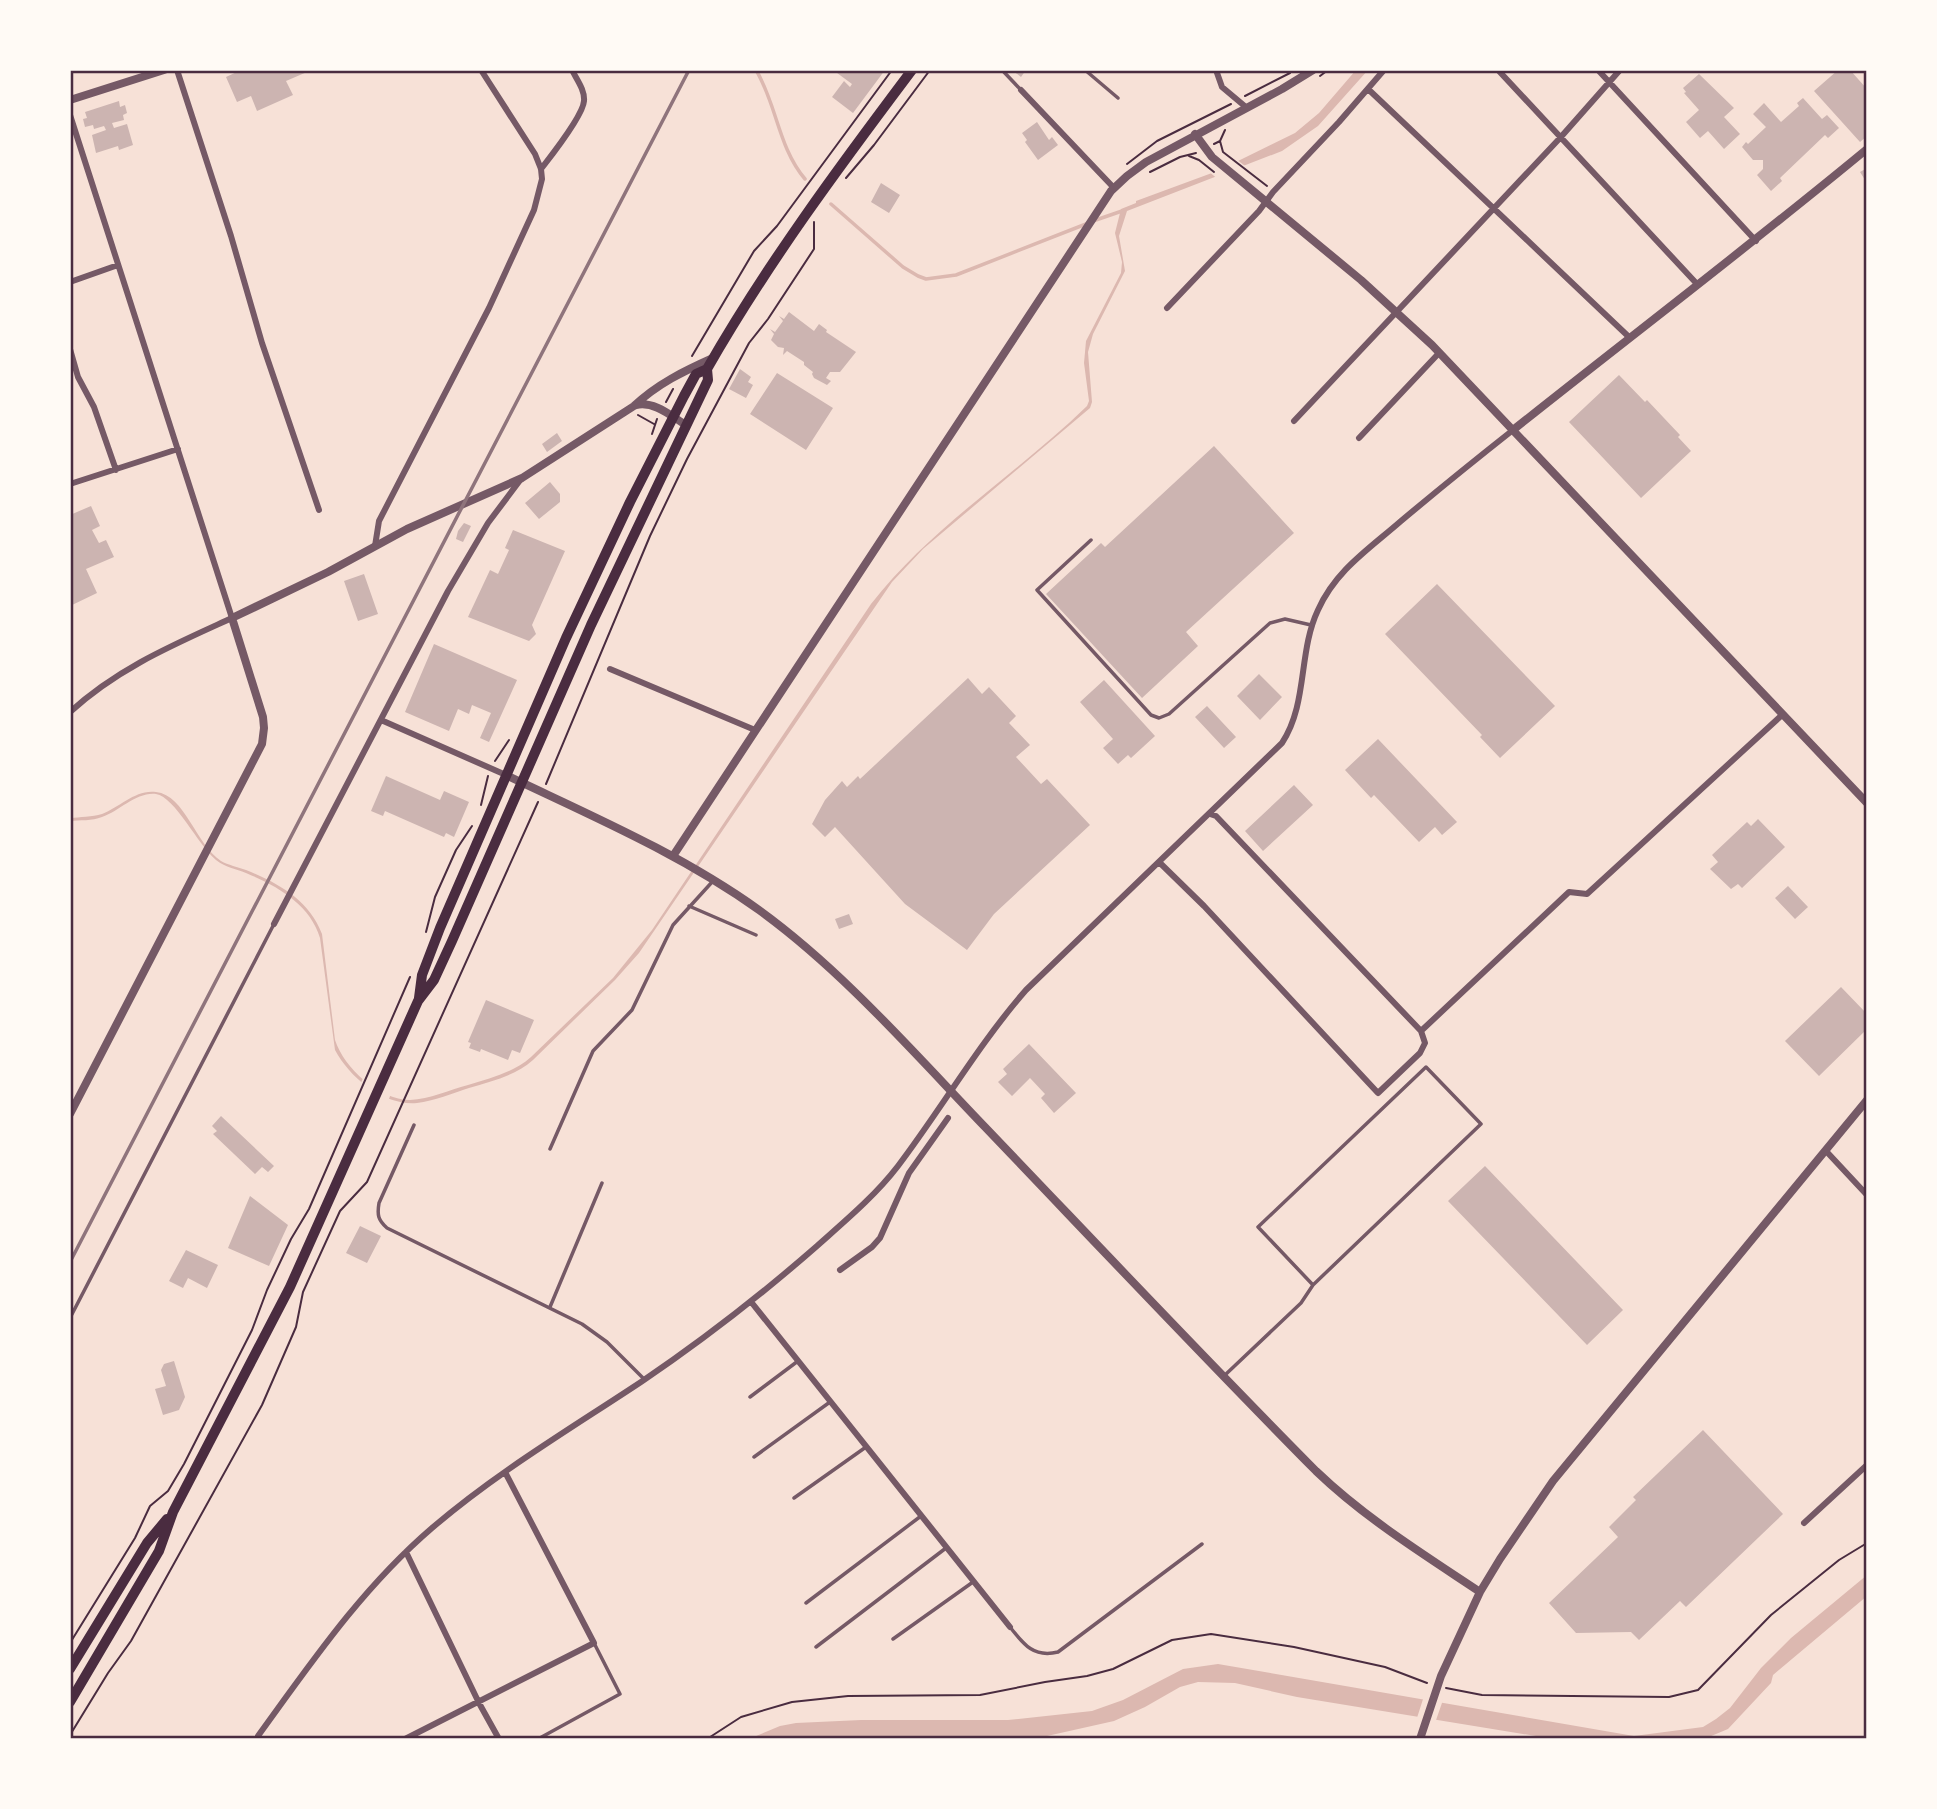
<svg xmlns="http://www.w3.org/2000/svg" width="1937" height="1809" viewBox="0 0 1937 1809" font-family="'Varela Round',sans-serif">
  <rect width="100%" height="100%" fill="#f7e1d7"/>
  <path fill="#dcb8b0" d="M1356 70H1368L1318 126 1282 151 1127 211 1119 236 1125 271 1093 334 1088 352 1092 402 1090 408 923 549 892 582 639 953 615 980 533 1060C515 1076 492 1081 469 1088 453 1093 434 1101 417 1103 384 1106 350 1078 335 1050L320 938C310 904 277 886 246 873 236 869 225 867 216 860 198 845 175 797 156 794 136 792 120 811 102 817 92 821 80 820 70 821V818C80 817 92 817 102 814 120 807 136 789 156 792 185 795 196 845 221 861 228 865 238 867 246 870 278 883 309 900 322 934L335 1040C344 1068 379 1100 410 1100 430 1099 449 1090 468 1085 490 1078 513 1073 531 1057L613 978 652 930 871 604C932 526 1017 474 1087 406L1089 401 1084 363 1086 341 1121 273 1122 262 1115 233 1121 209 1136 203V201L1239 163 1238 161 1295 133 1319 113Z
    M1867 1575V1596L1773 1675 1771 1683 1728 1729 1704 1739H1554L1297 1697 1235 1683 1198 1682 1180 1687 1145 1707 1114 1721 1047 1736 749 1739 780 1726 796 1723 861 1720H1008L1092 1711 1123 1700 1183 1669 1218 1664 1634 1736 1703 1727 1716 1719 1730 1708 1761 1668 1791 1638Z"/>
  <path fill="#f7e1d7" d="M1236 159 1249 169 1220 181 1207 170Z
    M364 1076 391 1093 388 1102 360 1085Z
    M1424 1696 1443 1700 1435 1723 1416 1721Z"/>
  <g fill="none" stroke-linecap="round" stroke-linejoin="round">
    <path stroke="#dcb8b0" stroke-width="3.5" d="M756 70C777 105 778 147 805 179
      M831 204 903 267 918 276 926 279 956 275 1086 224
      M1093 221 1122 211"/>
  </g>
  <path fill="#ccb4b1" d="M241 70H306L307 72 286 81 293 95 257 111 251 96 237 102 226 77Z
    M833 70H885L853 113 832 97 844 81 850 87 852 84Z
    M1012 70H1026L1021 77Z
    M1838 70H1850L1867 89V136L1860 142 1814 91Z
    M1699 74 1734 108 1724 117 1740 134 1724 149 1708 131 1700 138 1686 122 1699 110 1684 93 1686 92 1683 88Z
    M1803 98 1822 119 1827 115 1839 128 1828 138 1825 135 1780 178 1782 181 1771 191 1757 175 1763 169V160H1753L1742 147 1746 142 1748 144 1766 127 1753 114 1764 103 1781 122 1799 106 1797 103Z
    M119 101 120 107 125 105 127 113 123 115 124 120 112 123 114 128 127 124 133 145 119 150 118 146 96 153 92 135 106 130 104 126 94 129 93 125 85 127 83 119 87 118 85 112Z
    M1037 122 1049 140 1052 137 1058 145 1038 160 1025 142 1027 140 1022 133Z
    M1867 168V183L1860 172Z
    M881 183 900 195 889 213 871 202Z
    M789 312 814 331 819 324 827 330 826 332 856 352 840 372H830L826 378 831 381 827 385 814 378 812 374 813 372 804 365V362L787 351 783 355 784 348 778 347 771 340 774 334 770 329 775 332 783 321 779 316 784 319Z
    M740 369 751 377 748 382 753 385 746 398 729 389Z
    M777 373 833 408 806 450 750 414Z
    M1619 375 1645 402 1647 400 1680 435 1678 437 1691 451 1641 498 1569 422Z
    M557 433 562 441 547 452 542 444Z
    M1214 446 1294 533 1186 632 1198 646 1142 698 1046 594 1101 543 1105 547Z
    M550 482 560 494V502L539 519 525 503Z
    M91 506 100 526 92 530 99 543 106 540 114 557 86 569 97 593 70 606V515Z
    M464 523 471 526 463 542 456 539 458 531Z
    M513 530 565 551 532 625 536 634 529 641 468 617 490 570 498 574 509 550 505 548Z
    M364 574 378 614 358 621 344 581Z
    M1437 584 1555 706 1500 758 1480 737 1482 735 1385 634Z
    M434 644 517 680 489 742 480 738 491 713 472 705 469 714 458 709 449 731 405 712Z
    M1259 674 1282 697 1260 720 1237 696Z
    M968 678 982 694 989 687 1016 716 1009 723 1030 745 1016 757 1041 784 1047 779 1090 825 994 914 967 950 905 904 835 827 825 837 812 824 825 800 842 781 847 787 858 776 860 779Z
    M1104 680 1155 736 1131 758 1128 755 1118 764 1103 748 1113 739 1080 702Z
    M1207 706 1236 737 1224 748 1195 717Z
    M1378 739 1457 822 1442 835 1435 827 1419 842 1374 795 1371 798 1345 770Z
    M386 776 440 800 444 791 469 802 454 837 446 833 444 837 385 811 383 816 371 811Z
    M1294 785 1313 805 1263 851 1245 831Z
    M1758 819 1785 847 1742 888 1738 884 1731 889 1710 869 1718 862 1712 855 1747 822 1751 826Z
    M1788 886 1808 907 1795 919 1775 898Z
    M849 914 853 924 839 929 835 919Z
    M1841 987 1867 1014V1029L1819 1076 1785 1041Z
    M486 1000 534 1020 520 1053 512 1050 508 1060 481 1049 480 1052 469 1048 471 1043 468 1042Z
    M1029 1044 1076 1093 1054 1113 1041 1098 1045 1094 1030 1078 1012 1096 998 1082 1007 1074 1003 1069Z
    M221 1116 274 1166 268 1172 262 1167 255 1174 213 1134 217 1131 212 1126Z
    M1485 1166 1623 1310 1587 1345 1448 1201Z
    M250 1196 288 1225 269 1266 228 1248Z
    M360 1226 381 1236 367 1263 346 1253Z
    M186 1250 218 1265 207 1288 188 1278 183 1288 169 1281Z
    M174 1361 185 1397 179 1410 163 1415 155 1389 166 1386 161 1370 164 1364Z
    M1703 1430 1783 1514 1686 1607 1680 1601 1639 1640 1631 1632 1576 1633 1549 1603 1618 1537 1609 1527 1636 1500 1633 1497Z"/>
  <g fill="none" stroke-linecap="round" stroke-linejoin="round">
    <path stroke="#4a2c40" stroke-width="2" d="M1320 76 1328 70
      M1245 96 1290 73
      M1220 141 1223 152 1267 186
      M1214 144 1220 141 1225 130
      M1189 156 1199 160 1214 172
      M1127 164 1157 141 1231 104
      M1150 172 1180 157 1196 153
      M846 178 874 145 930 70
      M692 356 754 251 777 226 892 70
      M666 402 673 389
      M638 415 654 424
      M652 434 657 419
      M495 761 509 740
      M546 784 650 536 687 459 749 343 768 319 814 249V222
      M481 805 488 776
      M426 932 435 897 456 850 472 826
      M70 1643 135 1538 150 1506 168 1491 184 1464 252 1330 267 1290 291 1239 309 1209 410 977
      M1446 1688 1482 1695 1669 1697 1698 1690 1771 1615 1839 1560 1867 1543
      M70 1735 108 1673 131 1641 262 1405 296 1327 303 1292 340 1211 367 1182 538 802
      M707 1739 741 1717 792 1702 848 1696 980 1695 1045 1682 1087 1676 1113 1669 1172 1640 1211 1634 1294 1647 1385 1667 1427 1683"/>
    <path stroke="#755966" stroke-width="3.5" d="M1002 70 1021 90
      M1085 70 1118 98
      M1091 540 1037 590 1151 715 1159 718 1169 714 1270 623 1285 619 1311 625
      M689 906 756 935
      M414 1125 379 1203C377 1215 378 1220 387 1228L582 1324 607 1342 644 1379
      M550 1149 593 1051 632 1010 673 925 713 881
      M550 1307 602 1183
      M70 1318 274 924
      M1225 1375 1301 1303 1313 1285 1481 1124 1426 1067 1258 1227 1313 1285
      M750 1397 798 1361
      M754 1457 830 1402
      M794 1498 866 1447
      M806 1603 921 1516
      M1010 1627C1024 1645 1034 1658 1058 1652L1202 1544
      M893 1639 973 1582
      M816 1647 946 1548
      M538 1739 620 1694 594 1643"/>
    <path stroke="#755966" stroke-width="6" d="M177 70 231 236 262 343 319 510
      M1216 70 1222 87 1247 108
      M1498 70 1697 284
      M1598 70 1756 241
      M1368 89 1629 337
      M1021 90 1114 188
      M70 115 232 618C173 645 118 668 70 712
      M541 169C551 156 583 116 584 101 585 90 577 80 572 70
      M70 282 118 265
      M1167 308 1259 211 1273 192 1339 122 1384 70
      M70 349 78 377 94 407 116 470
      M1294 421 1560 138 1620 70
      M1359 438 1439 353
      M70 484 178 449
      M375 546 379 521 489 308 534 210 542 179 541 169 535 154 481 70
      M610 669 755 730
      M381 720 506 775
      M1159 862 1204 906 1378 1093 1420 1053 1425 1043 1421 1031 1216 816 1210 814
      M274 924 448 591 488 523 521 479
      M1421 1031 1569 892 1587 894 1782 715
      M1826 1151 1867 1195
      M840 1270 872 1247 880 1238 909 1173 948 1118
      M752 1303 1010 1627
      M1804 1523 1867 1465
      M406 1552 479 1703 499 1739
      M261 1739 258 1736C311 1663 362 1588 432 1528 496 1473 570 1429 641 1382 703 1340 761 1295 817 1246 845 1221 875 1196 898 1166 942 1108 978 1045 1026 990L1282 743C1308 704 1298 652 1318 610 1336 570 1369 549 1401 521 1438 490 1475 460 1513 430
      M405 1739 594 1643 505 1472"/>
    <path stroke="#755966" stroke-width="8" d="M70 100 164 70
      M1195 134 1212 157 1361 280 1432 345 1867 803
      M636 405C655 401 671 416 686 425
      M1513 430C1631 336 1751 245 1867 149
      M506 775C592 816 681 854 759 910 842 970 914 1053 985 1127 1095 1242 1204 1358 1316 1471 1365 1518 1423 1554 1480 1592
      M673 856 1111 191 1127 176 1146 162 1282 89 1313 70
      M70 1114 262 744 264 728 263 717 232 618 328 572 407 529 522 478 634 406C657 384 684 371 713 358
      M1420 1739 1441 1676 1480 1592 1500 1559 1553 1481 1867 1100"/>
    <path stroke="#4a2c40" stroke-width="10" d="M419 998 422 975 440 928 566 638 630 502 684 396 696 374 707 369C767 264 839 167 912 70
      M70 1669 147 1543 167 1519
      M70 1702 159 1551 173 1512 290 1287 418 1001 434 980 452 941 591 625 708 380 707 369"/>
    <path stroke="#8f747c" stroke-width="3.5" d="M70 1262 689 70"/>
  </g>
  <rect width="1937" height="1809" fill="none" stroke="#fffaf5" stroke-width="144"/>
  <rect x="72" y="72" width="1793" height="1665" fill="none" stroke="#4a2c40" stroke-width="2.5"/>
</svg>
